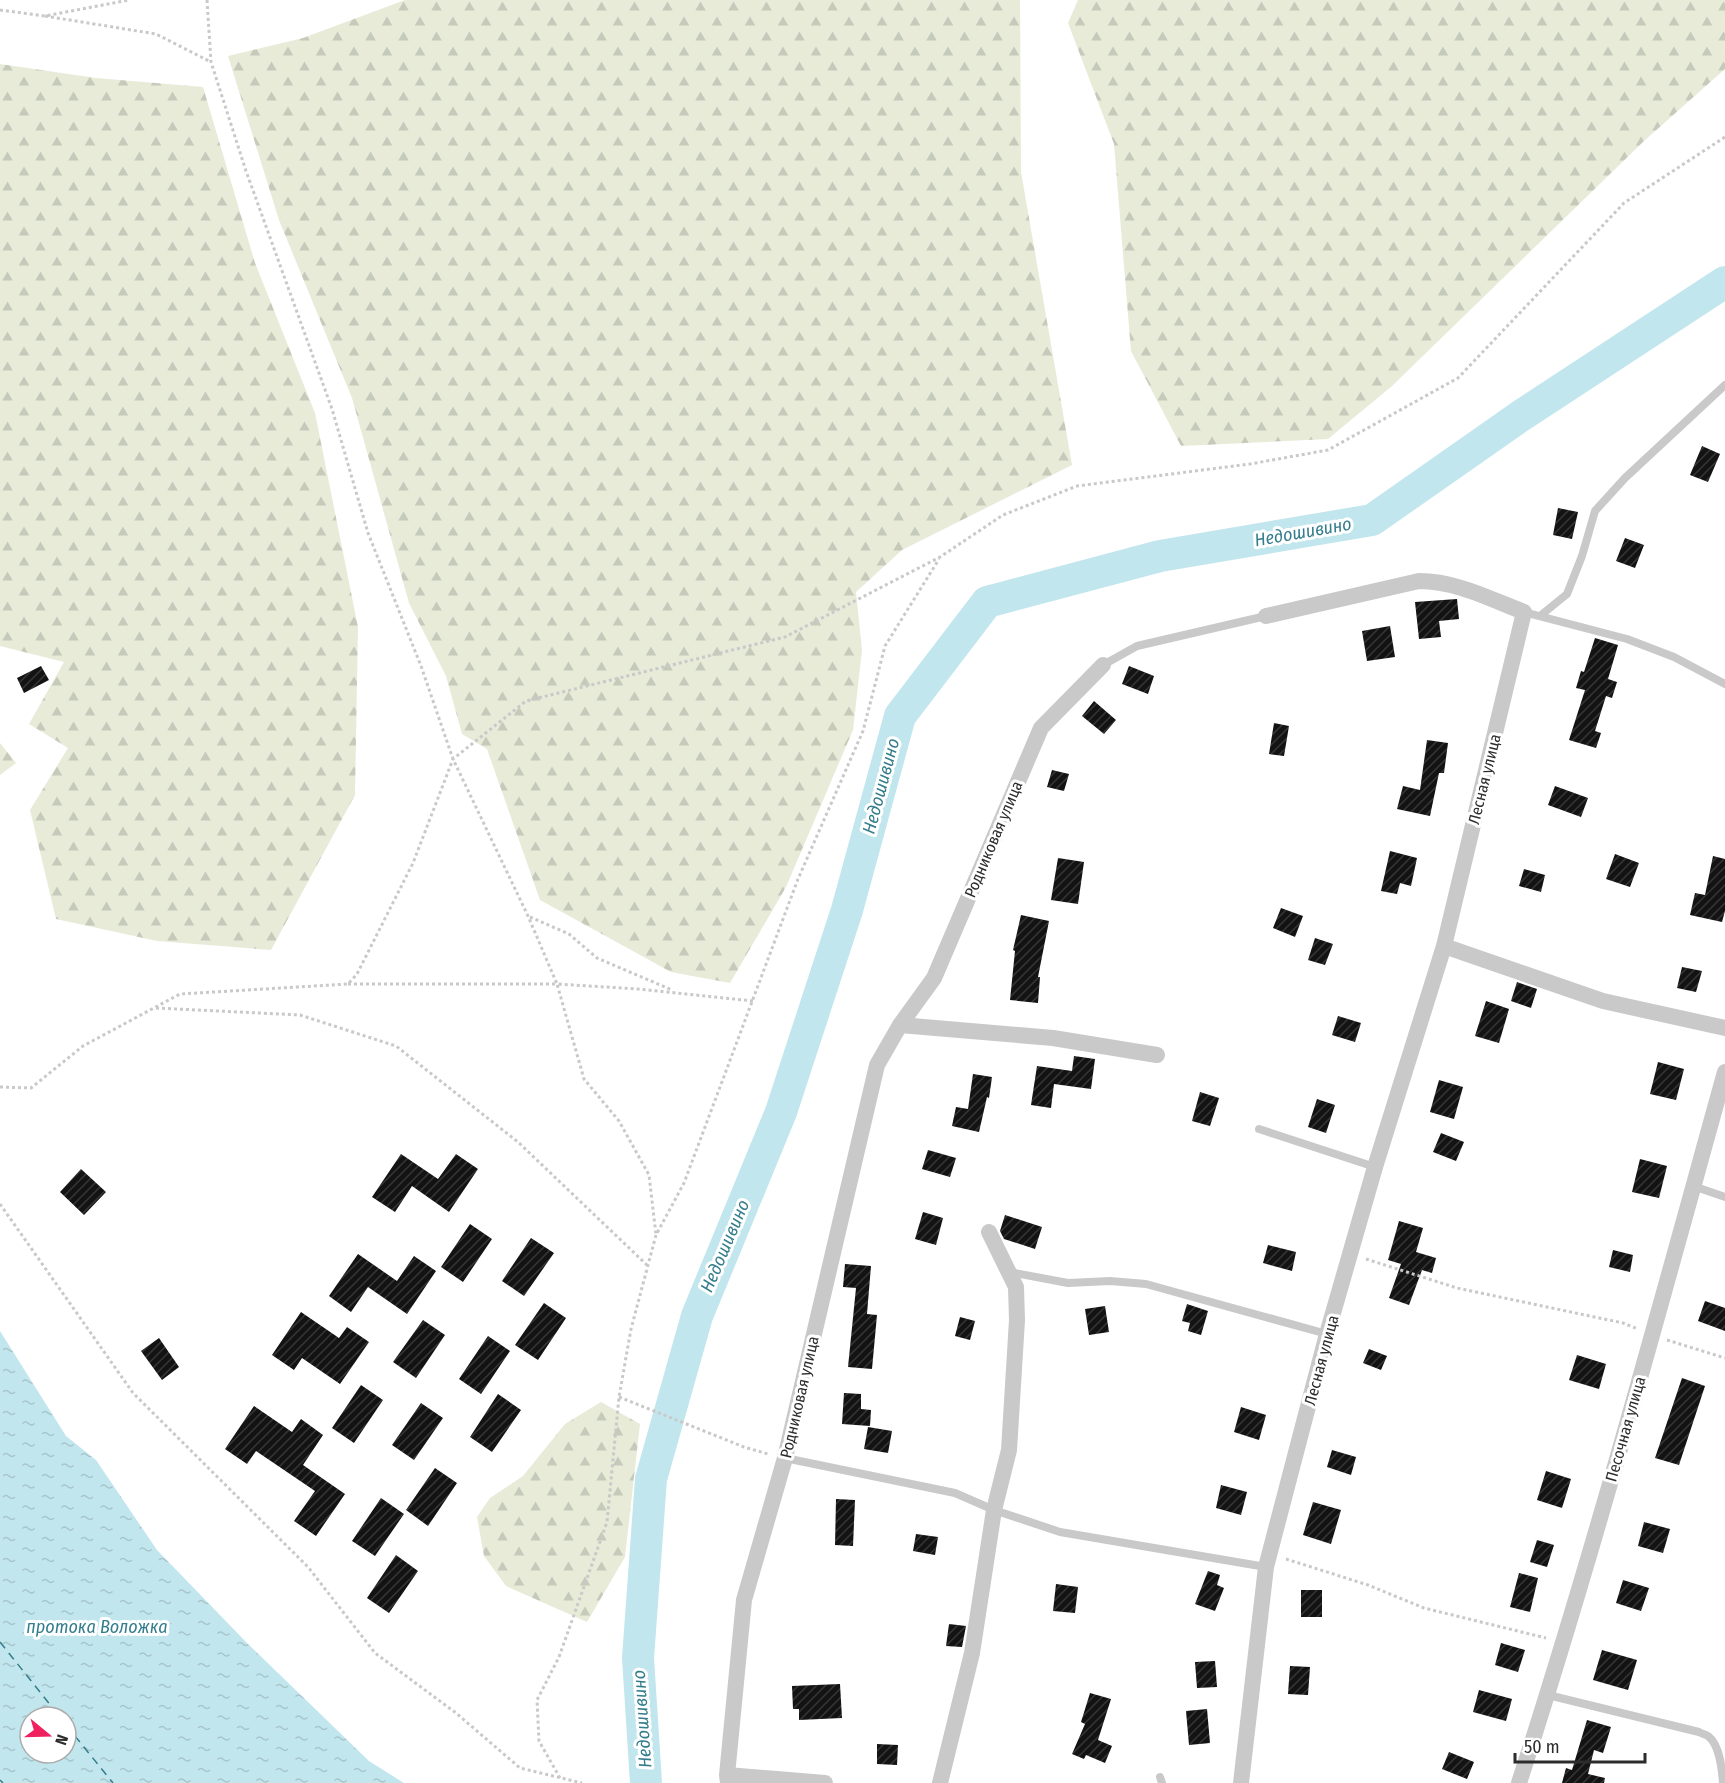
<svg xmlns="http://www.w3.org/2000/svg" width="1725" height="1783" viewBox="0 0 1725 1783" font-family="'Fira Sans Condensed',sans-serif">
  <defs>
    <pattern id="forest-firs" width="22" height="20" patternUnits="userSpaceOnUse" patternTransform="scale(1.5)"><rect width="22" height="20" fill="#e7ebd8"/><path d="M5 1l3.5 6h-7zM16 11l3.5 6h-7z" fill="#c6caba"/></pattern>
    <pattern id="water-ripples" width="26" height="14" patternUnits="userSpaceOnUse" patternTransform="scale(1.5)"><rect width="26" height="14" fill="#c2e6ed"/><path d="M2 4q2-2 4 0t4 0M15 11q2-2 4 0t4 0" fill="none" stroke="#a7c5cb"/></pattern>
    <pattern id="building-hatch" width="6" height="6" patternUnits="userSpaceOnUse" patternTransform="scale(1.5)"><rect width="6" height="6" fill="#131313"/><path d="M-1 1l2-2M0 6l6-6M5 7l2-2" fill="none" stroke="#363636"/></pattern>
  </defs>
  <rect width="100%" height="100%" fill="#fff"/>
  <path fill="url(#forest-firs)" d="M405 0H1020L1021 172 1072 465 902 550 856 592 862 650 853 730 786 887 730 983 671 972 540 900 487 749 462 734 446 676 409 603 352 398 279 220 228 56 303 38Z
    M1078 0H1725V69L1644 141 1392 386 1328 439 1181 446 1131 351 1114 144 1068 23Z
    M0 64 96 78 203 87 255 263 315 413 358 627 355 795 271 950 157 941 56 919 30 810 68 748 29 724 64 662 0 646Z
    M0 743 16 763 0 775Z
    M601 1402 640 1424 625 1557 587 1622 506 1586 484 1556 477 1517 490 1498 523 1476 565 1424Z"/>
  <path fill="url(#water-ripples)" fill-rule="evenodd" d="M0 1331 66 1436 96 1460 157 1550 247 1643 369 1761 404 1783H0ZM30 1717H66V1753H30Z"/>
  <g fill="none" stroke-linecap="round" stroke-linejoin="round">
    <path stroke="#c2e6ed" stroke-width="32" d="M646 1783 638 1658 651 1479 697 1316 781 1112 847 910 900 716 987 602 1160 556 1372 520 1519 417 1725 282"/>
    <path stroke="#347d8c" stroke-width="1.5" stroke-dasharray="8 6" stroke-linecap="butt" d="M0 1642 60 1717
      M66 1725 113 1783
      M0 1780 3 1783"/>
  </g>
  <path fill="url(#building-hatch)" d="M1702 446 1720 454 1708 482 1690 475Z
    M1558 508 1578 512 1572 539 1553 535Z
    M1625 538 1644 545 1635 568 1616 561Z
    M1457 599 1459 619 1439 621 1441 637 1419 639 1415 602Z
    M1390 626 1395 657 1367 661 1362 631Z
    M1595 638 1618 645 1608 679 1617 682 1612 698 1606 696 1595 731 1601 733 1596 748 1569 740 1585 690 1576 688 1581 671 1584 672Z
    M41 666 49 680 24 693 17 678Z
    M1129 666 1154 676 1148 694 1122 684Z
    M1094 701 1116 720 1104 734 1082 716Z
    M1274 723 1289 726 1284 756 1269 754Z
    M1427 740 1448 743 1444 773H1439L1430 816 1397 809 1403 786 1420 790Z
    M1052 770 1069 774 1064 791 1047 787Z
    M1555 786 1588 798 1581 817 1548 805Z
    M1390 851 1417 858 1411 886 1400 883 1397 894 1381 891Z
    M1615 854 1639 863 1630 887 1606 879Z
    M1713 856 1725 859V911L1722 922 1690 915 1695 893 1705 895Z
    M1058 858 1084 862 1078 904 1051 900Z
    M1524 869 1545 875 1541 892 1519 886Z
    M1281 908 1303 916 1295 937 1273 928Z
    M1021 915 1049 921 1038 977H1040L1038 1003 1010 1000 1015 951 1013 950Z
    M1315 938 1333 944 1325 965 1308 960Z
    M1682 967 1702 971 1696 992 1677 988Z
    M1517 982 1537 989 1531 1008 1511 1001Z
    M1486 1001 1509 1009 1499 1043 1475 1036Z
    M1338 1016 1361 1023 1355 1042 1332 1035Z
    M1074 1056 1095 1059 1091 1089 1054 1084 1051 1108 1031 1105 1037 1066 1072 1071Z
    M1658 1062 1684 1069 1676 1100 1650 1094Z
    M973 1074 992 1077 989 1098 987 1097 979 1132 952 1126 956 1107 968 1109Z
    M1439 1080 1463 1087 1454 1119 1430 1112Z
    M1200 1092 1219 1098 1210 1126 1192 1121Z
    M1317 1099 1335 1105 1326 1133 1308 1127Z
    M1441 1133 1464 1142 1456 1161 1433 1152Z
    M928 1150 956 1158 950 1177 922 1169Z
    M401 1154 438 1179 456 1154 478 1169 449 1212 412 1186 395 1212 372 1197Z
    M1640 1159 1667 1166 1659 1198 1632 1192Z
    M81 1169 106 1192 84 1215 60 1192Z
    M923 1212 943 1218 936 1245 915 1239Z
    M1005 1215 1042 1227 1035 1249 1004 1239 1000 1231Z
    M1399 1221 1423 1228 1416 1252 1436 1258 1432 1273 1422 1270 1409 1305 1389 1298 1401 1264 1388 1260Z
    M470 1224 492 1239 463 1282 441 1267Z
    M531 1238 554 1253 524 1296 502 1281Z
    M1268 1245 1296 1252 1292 1271 1263 1263Z
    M1613 1250 1633 1255 1630 1272 1609 1267Z
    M358 1254 397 1281 414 1256 436 1271 407 1314 368 1287 351 1312 329 1296Z
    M845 1264 871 1266 867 1314 877 1315 872 1369 848 1367 856 1288 843 1287Z
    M1705 1301 1725 1308V1331L1698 1321Z
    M544 1303 566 1318 538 1360 515 1345Z
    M1187 1304 1208 1311 1201 1335 1188 1331 1190 1323 1182 1321Z
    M1105 1306 1109 1332 1089 1335 1085 1309Z
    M301 1312 339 1338 347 1327 369 1342 340 1384 302 1358 294 1370 272 1355Z
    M960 1317 975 1321 970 1340 955 1336Z
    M423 1320 445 1335 416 1378 393 1362Z
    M488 1336 510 1351 481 1394 459 1379Z
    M159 1338 179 1367 162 1380 141 1351Z
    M1369 1349 1387 1356 1381 1370 1363 1363Z
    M1577 1355 1606 1364 1599 1389 1569 1380Z
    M1682 1378 1705 1386 1679 1465 1655 1458Z
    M361 1385 383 1400 354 1443 332 1428Z
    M844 1393 861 1394V1409L871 1410 870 1426 842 1424Z
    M498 1394 521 1410 492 1452 470 1437Z
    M421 1403 443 1418 414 1460 392 1445Z
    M254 1406 292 1432 301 1419 323 1435 303 1465 345 1494 316 1536 294 1521 315 1491 256 1451 247 1464 225 1449Z
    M1241 1407 1266 1415 1259 1440 1234 1432Z
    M868 1427 892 1431 888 1453 864 1449Z
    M1332 1450 1356 1457 1351 1475 1327 1467Z
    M435 1468 457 1483 428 1526 406 1510Z
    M1546 1471 1571 1479 1562 1508 1537 1500Z
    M1221 1485 1247 1492 1241 1515 1216 1508Z
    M381 1498 404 1514 375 1556 352 1541Z
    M836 1499 855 1500 853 1546 835 1545Z
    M1313 1502 1341 1510 1331 1544 1303 1535Z
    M1644 1522 1670 1529 1663 1553 1638 1546Z
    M916 1534 938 1537 935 1555 913 1551Z
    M1537 1540 1554 1545 1547 1567 1530 1562Z
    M396 1555 418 1571 389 1613 367 1598Z
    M1208 1571 1220 1575 1217 1585 1224 1588 1215 1611 1195 1604Z
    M1519 1573 1538 1578 1530 1612 1510 1607Z
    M1623 1580 1649 1588 1641 1611 1616 1603Z
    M1056 1584 1078 1587 1075 1613 1053 1611Z
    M1301 1590H1322V1617H1301Z
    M949 1624 966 1626 962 1647 946 1646Z
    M1501 1643 1525 1650 1518 1672 1495 1665Z
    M1602 1650 1637 1660 1628 1690 1593 1680Z
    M1215 1661 1217 1687 1197 1688 1195 1662Z
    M1290 1666 1310 1667 1308 1695 1288 1694Z
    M840 1684 842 1718 799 1720V1709H793L792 1686Z
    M1479 1690 1512 1699 1506 1721 1473 1712Z
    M1090 1693 1111 1699 1098 1740 1112 1746 1105 1763 1086 1755 1084 1759 1072 1754 1085 1724 1081 1722Z
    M1207 1709 1210 1743 1189 1745 1186 1711Z
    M1587 1720 1611 1727 1603 1753 1594 1750 1588 1774 1605 1778 1604 1783H1562L1566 1768 1572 1770Z
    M877 1744 898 1745 897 1765 877 1764Z
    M1449 1752 1474 1762 1467 1779 1442 1769Z"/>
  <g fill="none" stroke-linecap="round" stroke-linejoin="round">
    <path stroke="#c9c9c9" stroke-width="3" stroke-dasharray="3 3" stroke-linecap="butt" d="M207 0 211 62 246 171 332 409 368 533 421 666 453 759 528 916 557 984 638 989 753 1001
      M0 10 45 16 129 0
      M45 16 156 34 211 62
      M530 917 569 934 597 958 672 990
      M348 984H557L584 1079 619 1121 649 1175 656 1235
      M156 1008 300 1015 396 1046 518 1142 648 1266
      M0 1087 31 1088 83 1046 180 994 348 984 357 974 413 863 453 759 526 701 785 637 940 557 1003 515 1077 486 1250 464 1328 450 1458 378 1624 203 1725 137
      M0 1204 133 1393 308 1567 375 1653 456 1713 520 1768 582 1783
      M1366 1259 1457 1288 1623 1323 1638 1329
      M1667 1340 1725 1358
      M619 1397 744 1447 768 1454
      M1286 1559 1368 1585 1424 1608 1546 1638
      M560 1778 539 1741 537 1700 559 1657 607 1522 619 1397 631 1329 656 1235 684 1183 798 879 863 731 885 646 939 559"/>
    <path stroke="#c9c9c9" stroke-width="8" d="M1524 612 1627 639 1674 657 1725 684
      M1540 616 1567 594 1582 556 1595 511 1625 478 1725 385
      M1103 665 1137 646 1266 616
      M1259 1129 1375 1167
      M1693 1186 1725 1197
      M1009 1272 1068 1283 1110 1281 1146 1284 1327 1334
      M785 1458 955 1493 994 1510 1060 1532 1266 1567
      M1548 1695 1699 1732C1702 1734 1705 1734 1708 1736 1720 1745 1722 1769 1723 1783
      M1160 1777 1162 1783"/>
    <path stroke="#c9c9c9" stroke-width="16" d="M1444 946 1603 1001 1725 1028
      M900 1025 1053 1038 1157 1055
      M727 1775 825 1783
      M728 1783 727 1775 744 1600 785 1458 877 1065 900 1025 934 978 1041 728 1103 665
      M940 1783 972 1653 994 1510 1009 1450 1017 1320 1016 1287 989 1232
      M1241 1783 1266 1567 1327 1334 1375 1167 1444 946 1524 612C1490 599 1456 581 1419 581L1266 616
      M1519 1783C1595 1548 1659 1310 1725 1072"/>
  </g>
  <g text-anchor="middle" stroke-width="6" stroke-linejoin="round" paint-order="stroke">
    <g font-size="16" fill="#2c2c2c" stroke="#fff">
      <text transform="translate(1484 779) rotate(-76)" y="6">Лесная улица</text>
      <text transform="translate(993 839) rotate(-67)" y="6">Родниковая улица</text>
      <text transform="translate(1321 1360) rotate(-75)" y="6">Лесная улица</text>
      <text transform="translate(799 1397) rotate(-77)" y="6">Родниковая улица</text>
      <text transform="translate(1625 1429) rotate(-74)" y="6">Песочная улица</text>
    </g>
    <g font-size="18" font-style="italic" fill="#347d8c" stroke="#fff">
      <text transform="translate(1303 532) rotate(-10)" y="6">Недошивино</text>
      <text transform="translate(881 786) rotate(-75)" y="6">Недошивино</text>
      <text transform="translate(725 1246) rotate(-67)" y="6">Недошивино</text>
      <text x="97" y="1633">протока Воложка</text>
      <text transform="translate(642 1719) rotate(-94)" y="6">Недошивино</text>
    </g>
  </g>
  <g transform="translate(48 1735) rotate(109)"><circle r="28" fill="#ffffff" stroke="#ababab" stroke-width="1.5"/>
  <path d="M0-4.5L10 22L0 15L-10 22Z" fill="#f0215f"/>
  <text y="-9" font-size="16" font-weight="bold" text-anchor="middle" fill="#2c2c2c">N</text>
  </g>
  <path d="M1515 1753v9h130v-9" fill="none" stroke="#2c2c2c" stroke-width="3"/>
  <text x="1524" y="1753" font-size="18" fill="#2c2c2c" stroke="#ffffff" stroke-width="4.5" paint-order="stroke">50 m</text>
</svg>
